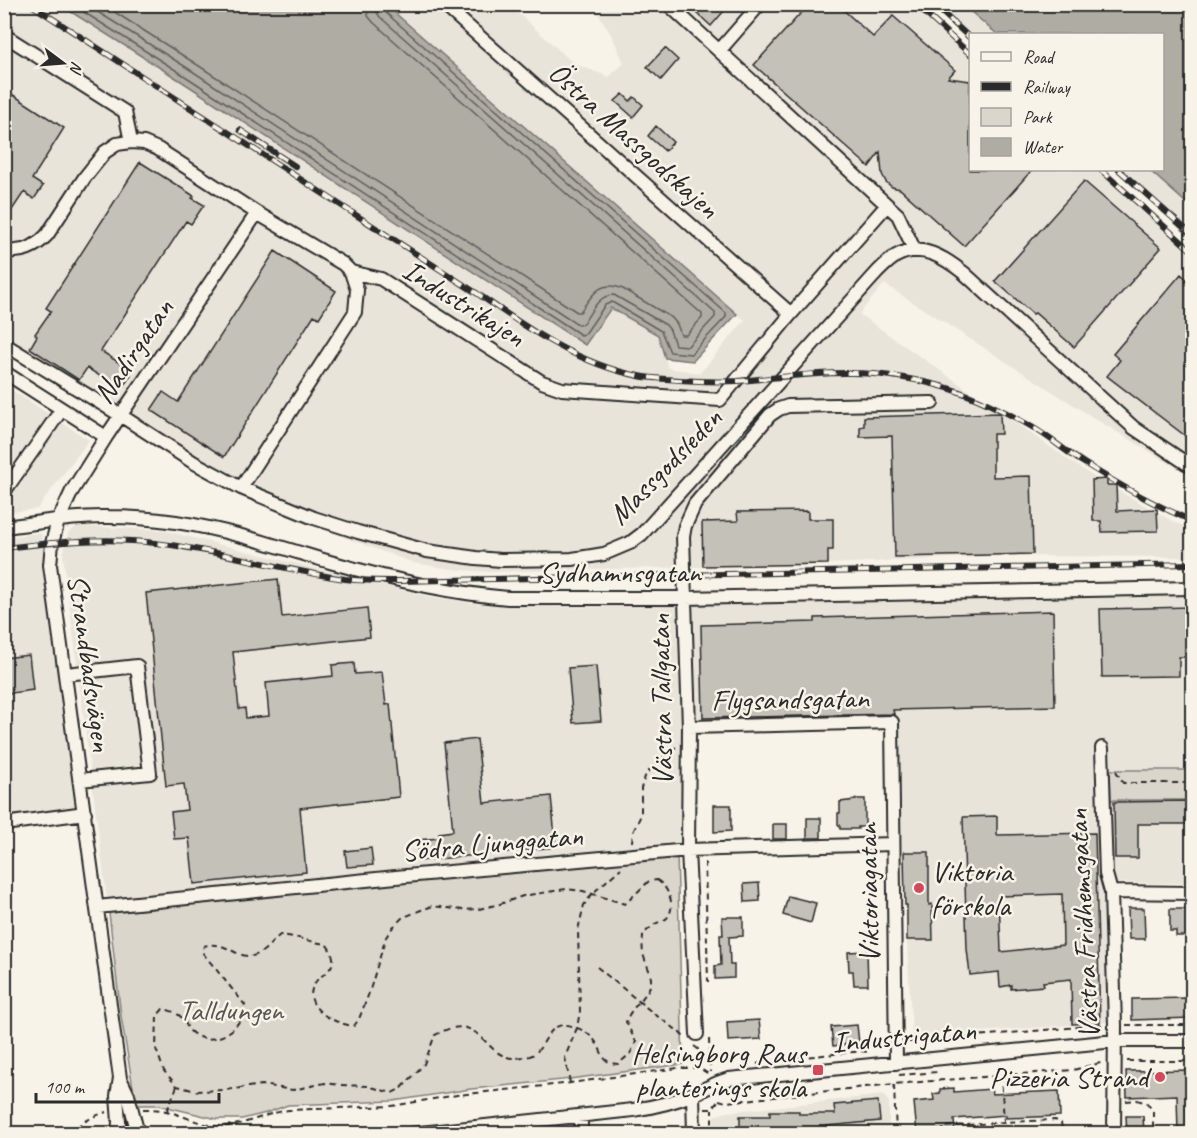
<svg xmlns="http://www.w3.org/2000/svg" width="1197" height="1138" viewBox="0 0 1197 1138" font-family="Caveat,sans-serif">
  <rect width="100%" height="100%" fill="#f7f3e8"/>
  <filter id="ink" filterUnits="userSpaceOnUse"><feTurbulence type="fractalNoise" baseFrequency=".0167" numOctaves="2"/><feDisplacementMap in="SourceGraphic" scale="12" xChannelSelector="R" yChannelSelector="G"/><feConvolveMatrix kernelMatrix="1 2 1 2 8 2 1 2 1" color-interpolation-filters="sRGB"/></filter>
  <g filter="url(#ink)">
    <path fill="#e8e4da" d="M4 5H60L181 81 585 344 610 308 658 336 668 368 700 373 745 320 737 314 386 5H509L573 63 609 77 624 63 612 36 593 5H963L997 34H970V170H1149L1192 208V477L1097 420 884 284 859 314 1089 474 1176 523 1192 529V557L997 556 828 564 487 572 450 569 414 563 343 537 284 510 244 489 5 341Z
      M4 385 89 440 37 509 5 513Z
      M78 526 162 530 427 596 478 604 584 607 679 603 687 844 107 900 63 555 68 533Z
      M41 533 77 807 5 817 4 537Z
      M1192 592V770L1110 771 1111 800H1192V883H1113L1111 1022 912 1037 895 720 694 724 690 601Z
      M883 1095 889 1102V1133H714V1116L728 1112Z"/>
    <path fill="#dad6cc" stroke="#82807c" stroke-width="1.5" d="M1110 770H1192V800H1111Z
      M677 854 683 1064 562 1080 471 1089 393 1101 288 1105 266 1113 242 1119H217L159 1105H136L121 1016 109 913Z"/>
    <path fill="#afaca4" stroke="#7a7874" stroke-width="1.5" d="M60 5H386L737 314 693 361 665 358 658 335 611 308 585 345 181 81Z
      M963 5H1192V208L1149 170H1162V34H997Z"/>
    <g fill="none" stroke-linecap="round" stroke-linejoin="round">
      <path stroke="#605f5b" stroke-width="1.5" d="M71 4 185 76 581 335 585 334 605 305 612 302 661 331 670 352 691 354 726 317V313L385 12 383 4
        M85 4 189 69 579 325 583 324C591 312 598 295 614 295L666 325 670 330 675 345 688 346 715 317V313L380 17 376 11 375 4
        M102 4 193 62 577 312H580C592 295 600 279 623 289L672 318 677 324 681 335H686L702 318V314L374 23 368 16 366 4"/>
    </g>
    <path fill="#c4c1b9" stroke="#2b2b2b" stroke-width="1.5" fill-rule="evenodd" d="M687 4H730L711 26Z
      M809 4H837L873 37 893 16 955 70 948 78 970 81V170H1032L964 246 900 189 892 187 886 182 882 174 880 152 869 167 754 65Z
      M665 48 678 60 661 80 647 67Z
      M4 89 64 128 32 179 43 186 34 199 24 192 4 222Z
      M623 94 630 101 634 97 643 105 633 117 615 101Z
      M656 126 673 142 665 151 648 136Z
      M140 162 194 196 192 198 204 205 191 224 186 221 101 351 129 369 127 372 131 375 123 387 120 384 118 387 87 368 79 380 30 348 37 336 35 334 51 311 46 308Z
      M1084 181 1161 248 1074 347 1035 313 1033 314 995 281Z
      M275 251 336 291 319 318 314 315 224 457 151 410 163 392 178 402Z
      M1181 274 1192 284V441L1107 376 1120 360 1113 354Z
      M1000 413 1001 434H993V477L1031 476 1033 554 895 557 892 436 860 437V427L864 426V417Z
      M1107 479V485H1116L1117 511 1157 509 1158 531 1102 532 1101 521H1093L1092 480Z
      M808 511V519H833V550H828V564L703 566 702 522 738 521 737 512Z
      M278 579 282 617 367 608 370 637 233 652 239 709 245 708 246 718 269 716 266 683 333 676 332 665 354 663 355 674 382 672 386 705 390 704 399 797 300 808 306 872 194 884 189 838 174 839 171 812 187 810 184 784 166 786 146 593Z
      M1192 607V657H1179V676L1102 677 1100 609Z
      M1053 611 1055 706 893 710 894 714 703 718 701 625 815 622V618Z
      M29 655 33 690 4 694V658Z
      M596 666 601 721 573 723 568 668Z
      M477 739 484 803 551 796 556 847 419 861 417 840 440 838 439 833 453 831 444 743Z
      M856 799H865V827H858V829H840V825H838V813H840V802L856 800Z
      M1192 801V824H1138V858H1115L1114 802Z
      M714 805H731V831L714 832Z
      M997 816V835L1095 833 1100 1023 1072 1024 1071 979 1043 982 1044 986 1011 989V985L1000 987 999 972 970 975 967 949 963 817ZM1062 894 1063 945 1001 952 999 896Z
      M807 818H821V838H807Z
      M773 824H787V839H773Z
      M371 848 373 865 347 867 345 851Z
      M904 852H929V905L932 904 933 940H907V905H905Z
      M759 883 760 901 745 902 744 884Z
      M788 896 816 903 811 923 783 915Z
      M1128 908H1144L1145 939H1129Z
      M1170 909H1192V936H1176V931H1170Z
      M722 917H743V936L729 937 730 965H734V978L715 979V966L721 965 720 935H723Z
      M867 951 868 985H854L853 971H849L848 952Z
      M1192 998V1018L1132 1020V999Z
      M759 1020 761 1039 728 1041 727 1022Z
      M857 1025 859 1043 833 1046 831 1027Z
      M1192 1070V1095H1187L1188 1134H1178L1177 1095 1127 1097 1126 1071Z
      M954 1088V1092L991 1089 992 1094 1059 1091 1060 1116 1006 1118V1115L954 1119 955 1134H917L914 1102 934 1100 933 1094 940 1093V1089Z
      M878 1101 880 1121 827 1126V1134H740V1116H770V1111H799V1114H835L834 1105Z
      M1126 1116H1143L1144 1134H1127Z"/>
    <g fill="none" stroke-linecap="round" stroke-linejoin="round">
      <defs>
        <path id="minor" d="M443 4 791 314
          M668 4 898 215 915 251
          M924 4 970 45
          M4 35 125 112 131 142 144 143 158 149 257 213 343 264 351 272 381 279 542 382 562 389 720 400 791 314 887 205
          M719 51 760 4
          M1111 170 1192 242
          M4 250C21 254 36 247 47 235L85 177 105 152 117 144 131 142
          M4 344 120 415 193 462 241 488 314 518 358 532 427 551 476 558 501 560 572 559 592 556 604 554 630 543 642 534 872 278C879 270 887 262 896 256 921 242 945 258 964 273L1134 428 1186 463 1192 466
          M4 372 106 437
          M241 488 355 312 357 290 351 272
          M4 492 62 409
          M4 527C39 523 74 516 108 517 131 517 154 519 176 522 229 530 280 547 330 562 389 579 447 593 508 598H685L1192 588
          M66 674 137 666 150 773 80 780
          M689 727 892 722 896 1063
          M1102 748 1106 874 1111 892 1115 1025 1114 1134
          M4 824 85 813
          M1111 892 1192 893
          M97 907 406 876 688 850 893 844
          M697 1034 688 850 689 727 683 536 685 526 695 504 770 415 779 409 788 406 932 403
          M693 1094 694 1134
          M581 1116V1134
          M118 1134 119 1122 117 1096 120 1078
          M138 1134 128 1095 120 1078 50 565 52 543 58 521 72 491 106 437 257 213
          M411 1134 633 1110C654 1107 674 1102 694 1094 706 1089 716 1082 729 1079L1115 1041H1192"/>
      </defs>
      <use href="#minor" stroke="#2b2b2b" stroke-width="16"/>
      <path stroke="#2b2b2b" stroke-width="2" stroke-dasharray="6 4.5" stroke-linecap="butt" d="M1116 771 1123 783H1192
        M632 842 633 832 641 815V788L646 774 665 755 676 747
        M705 862 708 982
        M657 880C668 887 677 906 667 918 664 921 658 922 655 924 651 927 647 931 643 934 643 940 642 947 643 953 645 964 654 975 650 986 644 1000 630 1008 626 1022L636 1042 630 1054 618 1064C602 1063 604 1055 597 1044 591 1034 582 1029 571 1026 546 1019 547 1050 530 1056 526 1057 520 1057 516 1058 487 1059 483 1021 452 1028 446 1029 440 1033 435 1035L424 1064 402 1088 392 1093 368 1086 340 1085 325 1083 293 1090 262 1085 226 1090 196 1091 177 1086 164 1071 156 1049 157 1016 163 1009C170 1010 178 1013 183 1019 186 1023 187 1028 190 1031 201 1042 218 1040 229 1032 239 1025 243 1016 245 1005L202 952 204 946C226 940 235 958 252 956 263 955 272 941 280 935 295 936 310 942 326 944 330 949 334 955 333 962 331 971 323 974 317 980 297 1005 333 1024 354 1026L359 1019 369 993 386 937 393 927 402 918 421 910 433 906 463 910 479 909 500 904 523 896 566 889 583 891 625 904 649 881Z
        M597 967 653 1013 678 1031 685 1038
        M1126 1025H1192
        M709 1039 710 1072
        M908 1042 1102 1025
        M694 1046 698 1049 699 1068
        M1127 1061H1192
        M757 1064 765 1061 863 1051 870 1053
        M899 1075 938 1072
        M1001 1075 1004 1122 1007 1134
        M570 1083 565 1057 577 1028 580 1011 578 930 584 905 593 893 621 868
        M894 1085 896 1134
        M719 1100 726 1102 894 1084 1073 1070 1104 1062
        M1126 1101 1137 1100 1147 1103 1153 1111V1134
        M143 1109C151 1109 158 1109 166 1111 183 1115 198 1124 216 1126 241 1128 265 1113 289 1110L392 1106 457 1095 563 1084 678 1068H699L707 1073 708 1076
        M705 1109H712L719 1100
        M167 1111 177 1086
        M218 1126 219 1134
        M68 1134C81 1123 92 1116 107 1112
        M712 1134V1109
        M944 1134 943 1127 1004 1122 1055 1120 1061 1123 1063 1134"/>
      <use href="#minor" stroke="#f7f3e8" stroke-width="12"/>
      <defs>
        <path id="rail" d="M30 4 478 294C528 329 578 364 639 376 647 378 657 378 666 379 690 381 714 382 738 381 776 378 814 372 852 373 880 373 909 378 937 385 969 393 1003 410 1032 427 1051 438 1066 452 1084 463 1119 485 1155 505 1192 521
          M915 4 970 54
          M933 4 970 38
          M240 130 295 166
          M1101 170 1192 251
          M1119 170 1192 235
          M4 548C55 542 105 537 155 543 219 550 281 570 345 579 363 581 382 581 400 581L1192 564"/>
      </defs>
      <use href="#rail" stroke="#2b2b2b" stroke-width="6"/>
      <use href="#rail" stroke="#f7f3e8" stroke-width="4" stroke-dasharray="11" stroke-linecap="butt"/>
    </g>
  </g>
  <g fill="#d1495b" stroke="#f7f3e8" stroke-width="2">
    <circle cx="919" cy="888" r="6"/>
    <rect x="812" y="1064" width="12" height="12" rx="3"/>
    <circle cx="1160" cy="1077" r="6"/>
  </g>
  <g text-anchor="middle" stroke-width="5" stroke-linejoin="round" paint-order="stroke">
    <g font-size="30" fill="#2b2b2b" stroke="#f7f3e8">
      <text transform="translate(634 140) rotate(42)" y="10">Östra Massgodskajen</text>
      <text transform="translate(464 303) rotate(32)" y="10">Industrikajen</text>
      <text transform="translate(133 351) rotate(-56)" y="10">Nadirgatan</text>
      <text transform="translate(665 466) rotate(-46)" y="10">Massgodsleden</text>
      <text x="620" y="582">Sydhamnsgatan</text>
      <text transform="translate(90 663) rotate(82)" y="10">Strandbadsvägen</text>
      <text transform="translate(790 699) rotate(-1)" y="10">Flygsandsgatan</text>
      <text transform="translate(661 700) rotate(-91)" y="10">Västra Tallgatan</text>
      <text transform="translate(492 843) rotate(-5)" y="10">Södra Ljunggatan</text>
      <text transform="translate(868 893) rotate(-91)" y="10">Viktoriagatan</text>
      <text transform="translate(1083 924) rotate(-93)" y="10">Västra Fridhemsgatan</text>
      <text transform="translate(904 1036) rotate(-5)" y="10">Industrigatan</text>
    </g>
    <g font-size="30" fill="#2b2b2b" stroke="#f7f3e8" text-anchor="end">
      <text x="931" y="881" text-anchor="start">Viktoria<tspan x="931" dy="34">förskola</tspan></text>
      <text x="806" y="1063">Helsingborg Raus<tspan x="806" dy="34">planterings skola</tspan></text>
      <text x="1148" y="1087">Pizzeria Strand</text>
    </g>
    <g font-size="30" fill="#575653" stroke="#f7f3e8">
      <text x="231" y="1020">Talldungen</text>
    </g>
  </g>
  <rect width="1197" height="1138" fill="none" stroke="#f7f3e8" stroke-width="24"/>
  <rect x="12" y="12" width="1173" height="1114" fill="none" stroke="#2b2b2b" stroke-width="2" filter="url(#ink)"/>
  <rect x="969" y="33" width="195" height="138" fill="#f7f3e8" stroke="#a5a39c" stroke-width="1.5"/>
  <rect x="981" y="52" width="30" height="9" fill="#f7f3e8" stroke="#a5a39c" stroke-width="1.5"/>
  <text x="1023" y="63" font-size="18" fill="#2b2b2b">Road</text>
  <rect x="981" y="82" width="30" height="9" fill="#2b2b2b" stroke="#a5a39c" stroke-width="1.5"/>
  <text x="1023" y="93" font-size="18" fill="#2b2b2b">Railway</text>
  <rect x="981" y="108" width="30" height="18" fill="#dad6cc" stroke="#a5a39c" stroke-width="1.5"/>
  <text x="1023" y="123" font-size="18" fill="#2b2b2b">Park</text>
  <rect x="981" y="138" width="30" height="18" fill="#afaca4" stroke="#a5a39c" stroke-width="1.5"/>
  <text x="1023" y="153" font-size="18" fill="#2b2b2b">Water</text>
  <g transform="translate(63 63) rotate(106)" stroke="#f7f3e8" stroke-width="4.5" paint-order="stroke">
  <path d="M0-4.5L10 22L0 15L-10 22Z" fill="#2b2b2b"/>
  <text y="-9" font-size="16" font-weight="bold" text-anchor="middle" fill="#2b2b2b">N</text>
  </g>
  <path d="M36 1093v9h183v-9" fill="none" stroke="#2b2b2b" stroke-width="3"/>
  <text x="45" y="1093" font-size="18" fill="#2b2b2b" stroke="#f7f3e8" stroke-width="4.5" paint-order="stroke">100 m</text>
</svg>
